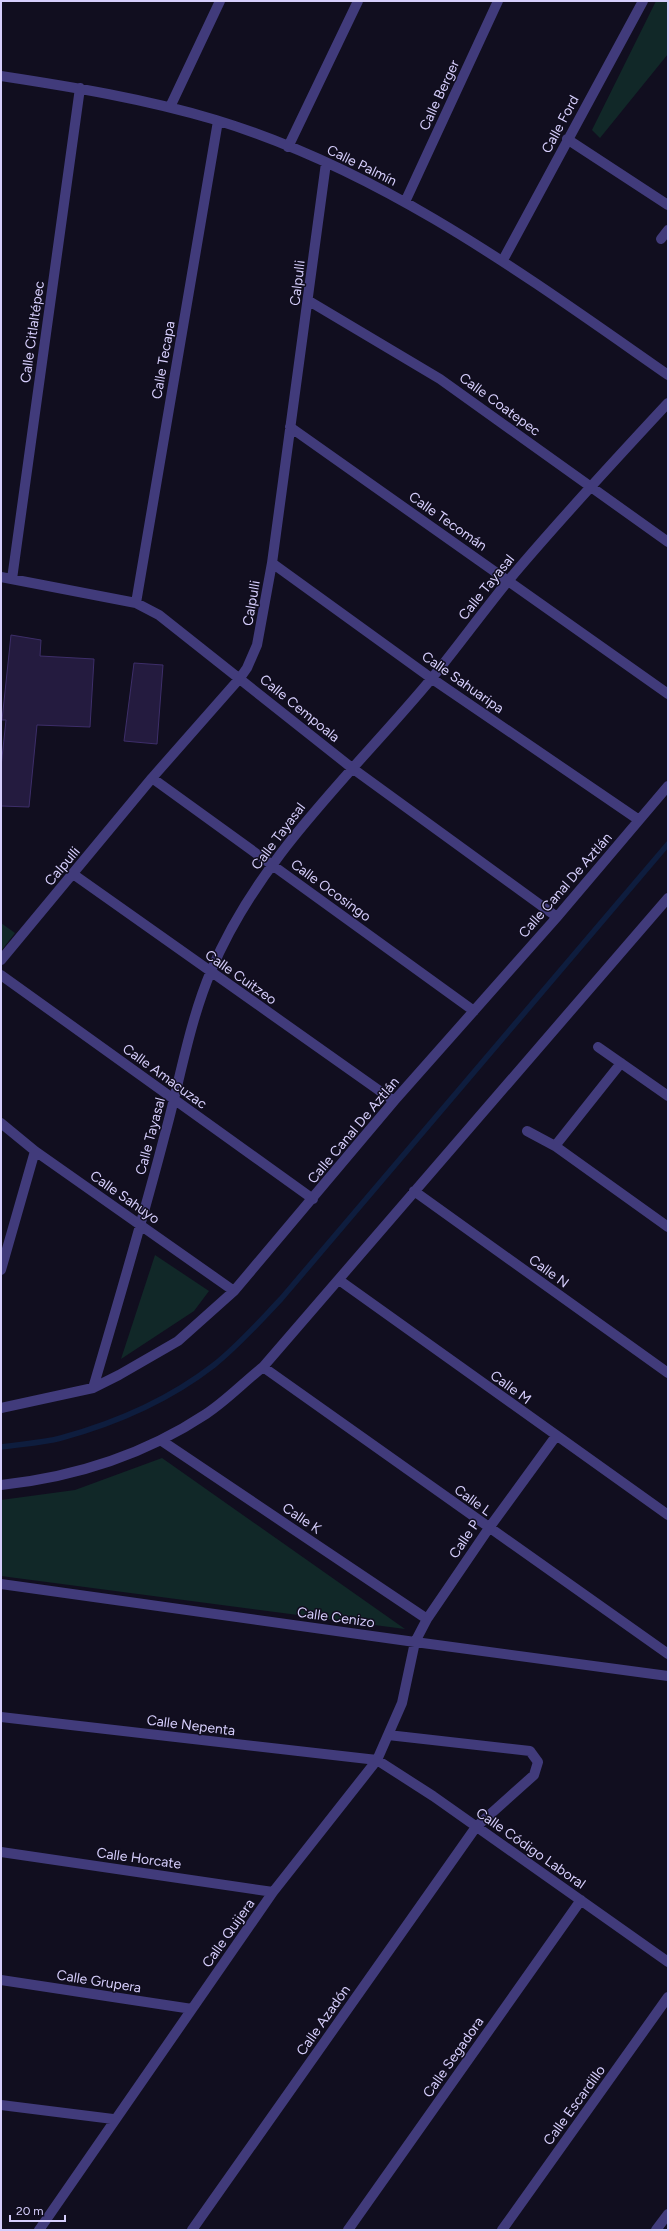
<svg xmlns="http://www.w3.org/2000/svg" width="669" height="2231" viewBox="0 0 669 2231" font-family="Figtree,sans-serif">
  <rect width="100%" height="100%" fill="#110e1f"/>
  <path fill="#112828" d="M656 1H668V54L600 138 592 130Z
    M1 923 15 933 1 951Z
    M155 1255 209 1291 194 1311 121 1359Z
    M162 1458 405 1629 1 1576V1500L75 1490Z"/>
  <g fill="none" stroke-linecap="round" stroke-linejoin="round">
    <path stroke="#0e1d3e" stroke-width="5.5" d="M1 1447C21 1444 42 1443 61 1438 116 1423 169 1400 214 1365 239 1345 260 1321 281 1299L668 844"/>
  </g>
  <path fill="#241b3f" stroke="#3d2e69" d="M11 635 41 640 40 656 94 659 90 727 37 725 29 807 1 806V767L6 720H2Z
    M134 663 163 665 157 744 124 741Z"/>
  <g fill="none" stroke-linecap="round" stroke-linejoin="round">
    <path stroke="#413b7b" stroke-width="10" d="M1 76C73 87 146 99 216 120 384 171 526 276 668 375
      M170 107 220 1
      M567 139 668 205
      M288 147 358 1
      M405 202 498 1
      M661 239 668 230
      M503 260 643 1
      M309 301 440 379 668 542
      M290 427 668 694
      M272 563 431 678 639 820
      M1 577 136 603 159 615 352 768 557 917
      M12 579 80 88
      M136 603 218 121
      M152 778 474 1011
      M73 874 394 1101
      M1 960 152 778 240 678 247 668 257 645 272 563 326 163
      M1 975 313 1199
      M598 1047 668 1096
      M1 1123 35 1151 234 1291
      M527 1131 555 1146 668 1227
      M555 1146 621 1063
      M414 1191 668 1373
      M1 1270 35 1151
      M339 1280 668 1515
      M263 1367 668 1654
      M93 1388C118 1303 143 1219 165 1134 180 1080 189 1023 211 971 259 856 354 772 432 678 458 646 482 613 508 581 559 520 614 461 668 403
      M1 1408 93 1388 119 1375 178 1341 234 1291 394 1101 557 917 668 786
      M162 1441 427 1619
      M1 1485C76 1477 144 1455 206 1414 226 1401 244 1382 263 1367L668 898
      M1 1584 415 1642 668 1676
      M1 1717 377 1760 433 1796 668 1962
      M1 1852 273 1892
      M1 1980 192 2009
      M1 2105 113 2119
      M39 2230 273 1892 377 1760 402 1703 415 1642 427 1619 489 1528 556 1436
      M192 2230 476 1827 534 1775 538 1762 530 1751 388 1735
      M348 2230 581 1900
      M502 2230 668 1997
      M656 2230 668 2214"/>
  </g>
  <g text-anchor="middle" stroke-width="3" stroke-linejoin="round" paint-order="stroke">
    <g font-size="14" fill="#d6cefc" stroke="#110e1f">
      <text transform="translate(439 95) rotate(-65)" y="5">Calle Berger</text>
      <text transform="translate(560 124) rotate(-62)" y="5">Calle Ford</text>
      <text transform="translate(362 165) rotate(26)" y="5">Calle Palmín</text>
      <text transform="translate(297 283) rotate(-83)" y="5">Calpulli</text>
      <text transform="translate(32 332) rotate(-82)" y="5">Calle Citlaltépec</text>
      <text transform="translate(163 360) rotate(-80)" y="5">Calle Tecapa</text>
      <text transform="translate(500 404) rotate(36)" y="5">Calle Coatepec</text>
      <text transform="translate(448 521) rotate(35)" y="5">Calle Tecomán</text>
      <text transform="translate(486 587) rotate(-51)" y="5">Calle Tayasal</text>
      <text transform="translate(251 603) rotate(-80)" y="5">Calpulli</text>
      <text transform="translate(463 682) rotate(35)" y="5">Calle Sahuaripa</text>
      <text transform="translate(300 708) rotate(39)" y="5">Calle Cempoala</text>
      <text transform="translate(278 836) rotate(-53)" y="5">Calle Tayasal</text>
      <text transform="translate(62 866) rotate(-50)" y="5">Calpulli</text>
      <text transform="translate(565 885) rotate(-49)" y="5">Calle Canal De Aztlán</text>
      <text transform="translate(331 890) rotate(36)" y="5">Calle Ocosingo</text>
      <text transform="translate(241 977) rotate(35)" y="5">Calle Cuitzeo</text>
      <text transform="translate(165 1076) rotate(36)" y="5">Calle Amacuzac</text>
      <text transform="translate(353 1130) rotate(-50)" y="5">Calle Canal De Aztlán</text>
      <text transform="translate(150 1136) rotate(-75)" y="5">Calle Tayasal</text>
      <text transform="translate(125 1197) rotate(35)" y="5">Calle Sahuyo</text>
      <text transform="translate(549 1271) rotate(36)" y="5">Calle N</text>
      <text transform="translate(511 1387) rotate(36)" y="5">Calle M</text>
      <text transform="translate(473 1500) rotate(36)" y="5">Calle L</text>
      <text transform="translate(302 1518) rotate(34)" y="5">Calle K</text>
      <text transform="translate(464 1539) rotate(-56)" y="5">Calle P</text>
      <text transform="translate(336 1617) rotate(8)" y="5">Calle Cenizo</text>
      <text transform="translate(191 1725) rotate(7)" y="5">Calle Nepenta</text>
      <text transform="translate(531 1848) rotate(35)" y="5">Calle Código Laboral</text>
      <text transform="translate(139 1858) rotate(8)" y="5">Calle Horcate</text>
      <text transform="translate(228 1933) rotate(-55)" y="5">Calle Quijera</text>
      <text transform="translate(99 1981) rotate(9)" y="5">Calle Grupera</text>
      <text transform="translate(323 2020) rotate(-55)" y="5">Calle Azadón</text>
      <text transform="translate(453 2057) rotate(-55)" y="5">Calle Segadora</text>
      <text transform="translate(574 2105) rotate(-54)" y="5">Calle Escardillo</text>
    </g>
  </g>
  <rect width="669" height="2231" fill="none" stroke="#d6cefc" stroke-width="4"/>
  <path d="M10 2215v6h55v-6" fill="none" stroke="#d6cefc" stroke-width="2"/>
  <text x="16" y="2215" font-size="12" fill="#d6cefc" stroke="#110e1f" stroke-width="3" paint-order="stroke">20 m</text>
</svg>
